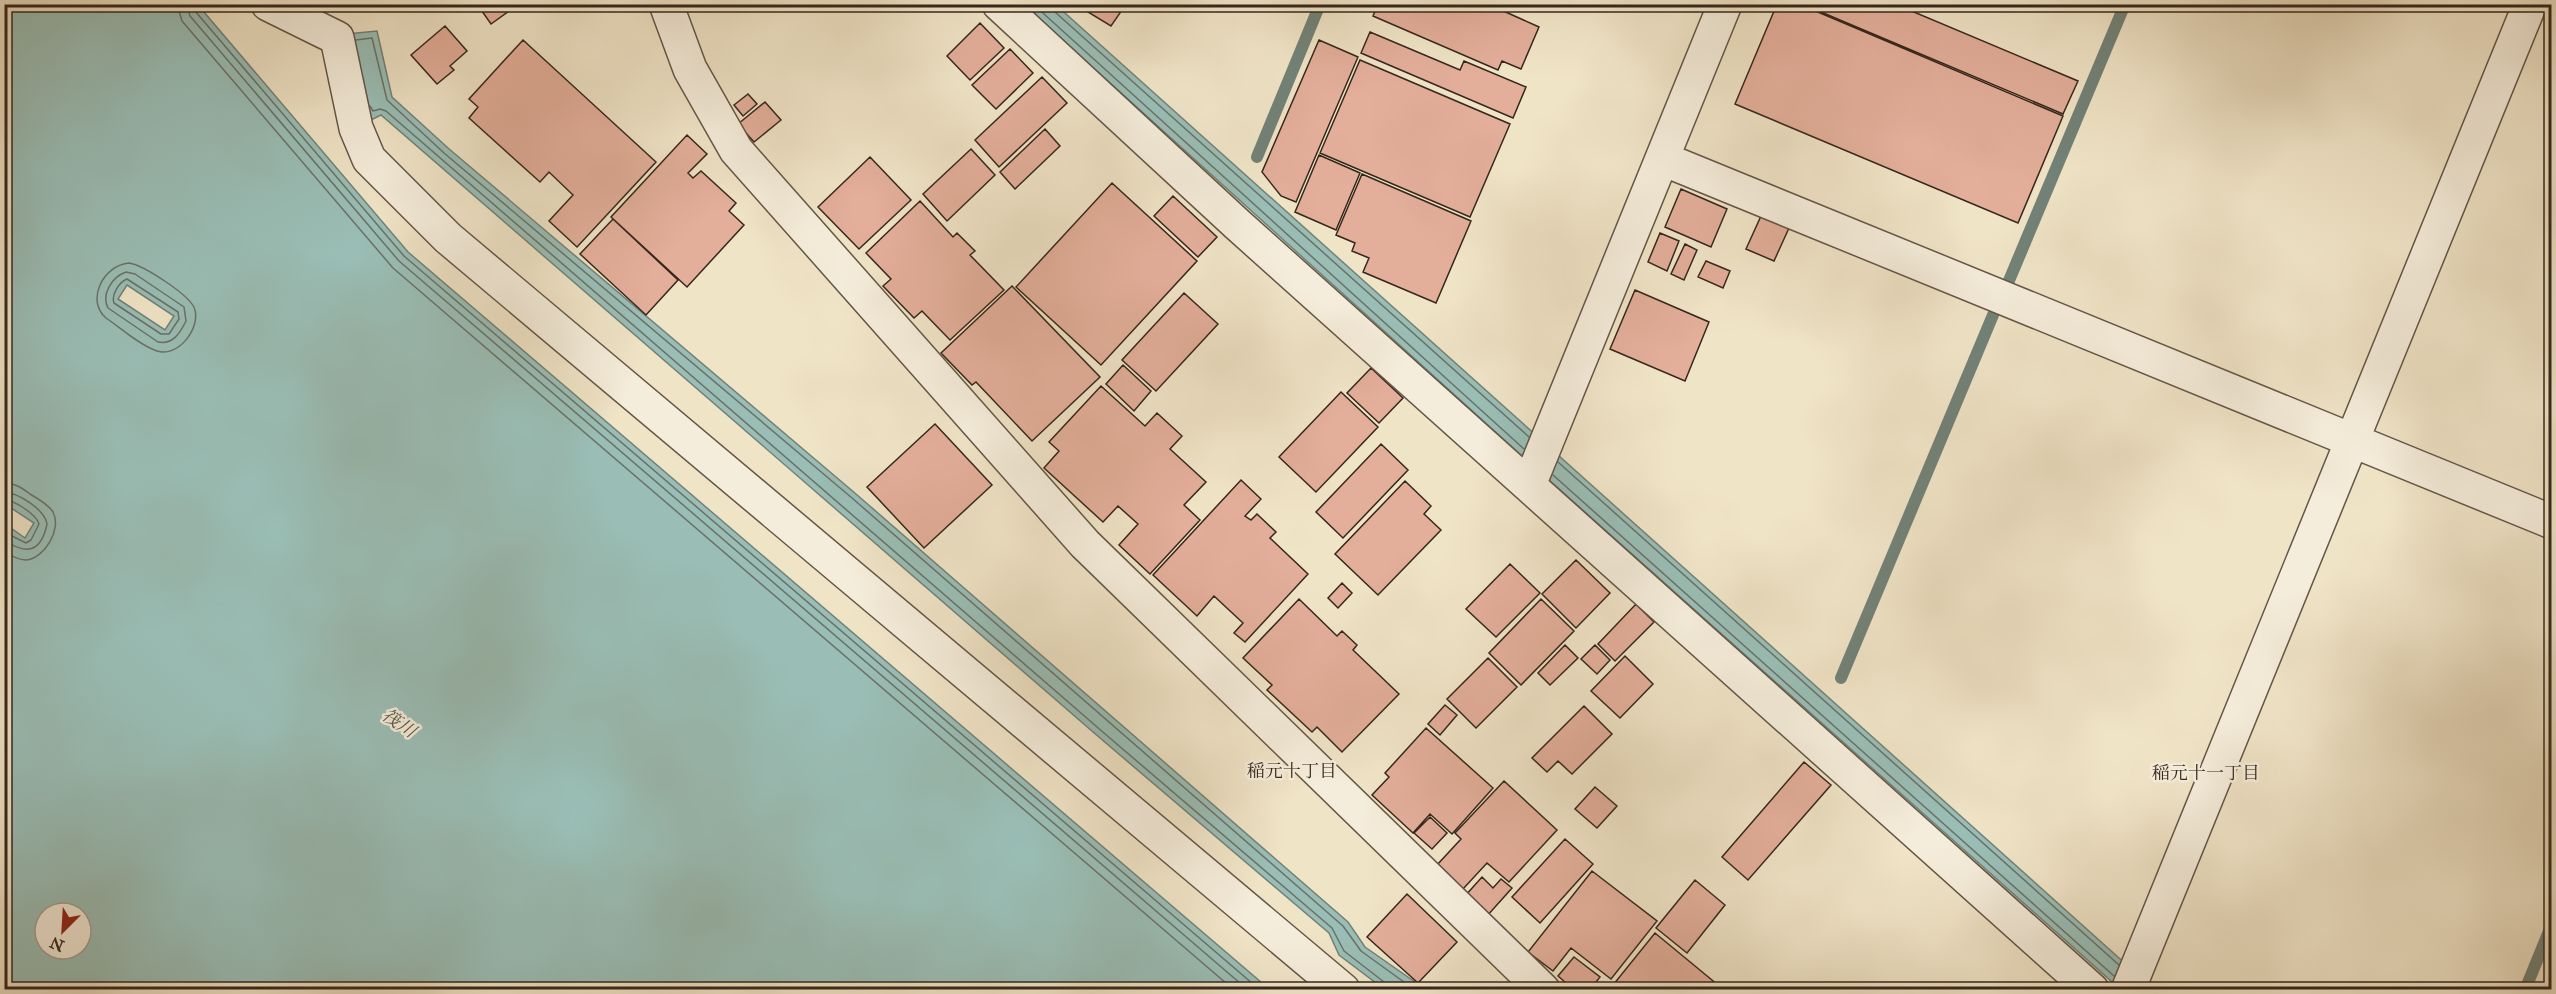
<svg xmlns="http://www.w3.org/2000/svg" width="2556" height="994" viewBox="0 0 2556 994" font-family="'IM FELL Great Primer','Noto Serif JP',serif">
  <rect width="100%" height="100%" fill="#f0e4c7"/>
  <filter id="stains"><feTurbulence type="fractalNoise" baseFrequency=".00333" numOctaves="4"/><feColorMatrix values="0 0 0 0 .2 0 0 0 0 .09 0 0 0 0 .02 0 0 0 .5 -.17"/></filter>
  <radialGradient id="worn" r=".72"><stop offset=".6" stop-color="#630" stop-opacity="0"/><stop offset="1" stop-color="#630" stop-opacity=".3"/></radialGradient>
  <path fill="#9abeb6" stroke="#728278" stroke-width="1.5" fill-rule="evenodd" d="M5 4 198 5 408 252 1269 989H5V524L25 538 34 523 5 504ZM127 285 174 316 165 330 118 299ZM45 913H81V949H45Z
    M1024 5H1056L2119 958 2160 989H2120L1521 455Z
    M377 31 392 97 448 148 856 494 1348 922 1365 947 1425 989H1384L1339 955 1329 933 1100 738 381 115 367 122 347 34Z"/>
  <g fill="none" stroke-linecap="round" stroke-linejoin="round">
    <path stroke="#687269" stroke-width="1.5" d="M177 4 182 21 393 268 1234 990
      M186 4 190 16 399 261 1248 990
      M194 4 195 11 404 256 1260 990
      M1033 4 1524 449
      M1053 4 1055 12 1529 437
      M356 40 372 38 387 100 444 153 852 498 1343 926 1361 951 1415 990
      M370 106 373 111 380 109 386 111 1104 733 1332 928 1344 951 1384 982 1387 990
      M129 263C143 265 192 296 195 310 200 330 177 358 157 351 139 345 121 328 106 318 85 300 104 265 129 263Z
      M126 272 135 274 184 307 186 321C180 333 173 345 158 342L108 308C101 294 112 277 126 272Z
      M127 279 178 312 179 319 169 334H161L114 303C111 295 119 282 127 279Z
      M1558 462 2119 965
      M1553 475 2114 976
      M4 483C15 483 22 488 30 494 38 499 48 504 53 512 62 529 45 558 26 560 18 560 11 556 4 551
      M4 492C19 493 45 510 47 524 41 553 26 555 4 540
      M4 499C15 501 36 514 39 524L31 540 26 543 4 532"/>
    <path stroke="#728278" stroke-width="12" d="M1257 157 1320 4
      M2008 283 2125 4
      M1841 678 1993 315
      M2525 990 2552 924"/>
  </g>
  <path fill="#e3ae9a" stroke="#35271c" stroke-width="1.5" d="M477 4H519L491 24Z
    M1085 4H1107L1120 13 1111 26 1083 9Z
    M1378 4H1501L1499 9 1539 27 1521 69 1502 61 1498 70 1373 16Z
    M1777 4H1799L2063 116 2018 223 1735 104Z
    M1802 4H1895L2078 81 2063 114Z
    M980 23 1004 48 970 80 947 56Z
    M445 26 467 51 450 66 454 70 437 84 411 55Z
    M1370 32 1460 70 1464 61 1526 87 1513 118 1361 53Z
    M523 40 656 162 577 247 549 221 573 195 549 172 540 182 469 118 478 107 469 99Z
    M1319 40 1358 57 1296 202 1281 196 1262 172Z
    M1010 49 1033 73 996 109 972 85Z
    M1360 60 1510 124 1470 217 1320 153Z
    M1042 77 1067 103 999 167 975 140Z
    M748 94 757 104 743 116 734 105Z
    M765 102 781 120 754 142 738 124Z
    M1045 129 1060 146 1015 189 1000 172Z
    M687 135 707 154 688 173 693 178 701 171 736 203 729 211 744 225 687 287 611 217Z
    M971 149 995 175 947 221 923 194Z
    M1319 155 1360 173 1336 230 1295 212Z
    M870 157 911 200 859 249 818 207Z
    M1362 174 1471 221 1436 303 1363 272 1369 258 1352 251 1355 243 1336 235Z
    M1112 183 1197 261 1101 365 1016 287Z
    M1681 189 1727 209 1711 247 1665 227Z
    M1173 196 1217 237 1198 257 1154 216Z
    M920 201 953 237 957 233 975 251 970 255 1004 290 950 340 922 311 914 318 883 286 891 279 866 253Z
    M1761 216 1789 228 1774 261 1746 249Z
    M613 219 678 280 646 315 580 254Z
    M1660 233 1679 241 1667 271 1648 262Z
    M1685 244 1697 250 1684 280 1671 274Z
    M1706 261 1730 271 1723 288 1698 277Z
    M1012 286 1100 377 1032 441 976 382 972 385 941 353Z
    M1635 290 1709 322 1685 381 1610 349Z
    M1184 293 1218 324 1156 391 1122 360Z
    M1123 365 1151 391 1134 411 1106 384Z
    M1371 368 1403 398 1379 423 1347 393Z
    M1101 386 1145 426 1157 413 1182 436 1170 449 1206 482 1184 505 1200 520 1150 574 1119 545 1138 524 1118 506 1103 522 1044 468 1059 451 1049 442Z
    M1341 392 1378 427 1316 492 1279 457Z
    M935 424 992 485 924 548 867 487Z
    M1381 444 1408 470 1343 538 1316 512Z
    M1241 480 1261 499 1245 516 1251 520 1257 514 1276 532 1270 538 1308 574 1245 642 1234 633 1243 623 1214 596 1197 616 1153 575Z
    M1405 481 1431 506 1424 514 1441 530 1378 595 1335 554Z
    M1576 560 1610 593 1576 628 1542 594Z
    M1510 564 1540 593 1496 637 1466 609Z
    M1342 583 1352 593 1338 608 1328 598Z
    M1299 599 1337 636 1342 631 1357 645 1353 650 1399 694 1342 752 1317 727 1312 732 1267 690 1272 685 1243 658Z
    M1541 599 1574 631 1521 685 1489 653Z
    M1636 604 1654 622 1615 661 1598 644Z
    M1565 645 1578 658 1550 685 1538 673Z
    M1595 645 1610 660 1597 674 1581 659Z
    M1625 656 1653 684 1620 718 1591 691Z
    M1488 658 1517 687 1476 728 1447 699Z
    M1445 705 1457 715 1440 735 1428 724Z
    M1584 706 1612 734 1572 774 1558 761 1547 772 1532 758Z
    M1426 728 1493 788 1452 834 1430 814 1413 833 1372 795 1389 777 1385 773Z
    M1804 762 1831 785 1748 880 1722 857Z
    M1504 781 1557 830 1509 882 1487 863 1463 889 1437 865 1461 839 1455 833Z
    M1595 787 1617 806 1597 828 1575 809Z
    M1430 817 1447 833 1432 849 1414 833Z
    M1565 839 1593 864 1540 923 1512 897Z
    M1592 871 1657 921 1611 979 1571 948 1553 971 1528 952Z
    M1482 877 1493 888 1501 879 1512 888 1487 916 1465 896Z
    M1695 880 1725 905 1687 953 1656 928Z
    M1407 894 1457 942 1418 983 1367 937Z
    M1655 933 1724 990H1609Z
    M1574 957 1600 977 1590 990H1574L1558 976Z"/>
  <g fill="none" stroke-linecap="round" stroke-linejoin="round">
    <defs>
      <path id="minor" d="M268 4 337 38 356 128 369 159 448 238 1343 990
        M666 4 690 69 736 150 1085 544 1543 990
        M999 4 1237 224 2092 990
        M1663 159 2552 522
        M1529 485 1725 4
        M2128 990 2530 4"/>
    </defs>
    <use href="#minor" stroke="#645647" stroke-width="36"/>
    <use href="#minor" stroke="#f5eddb" stroke-width="33"/>
  </g>
  <g text-anchor="middle" stroke-width="5" stroke-linejoin="round" paint-order="stroke">
    <g font-size="18" font-style="italic" fill="#53544a" stroke="#f5eddb">
      <text transform="translate(399 723) rotate(34)" y="6">筏川</text>
    </g>
    <g font-size="18" fill="#35271c" stroke="#f5eddb">
      <text x="1292" y="777">稲元十丁目</text>
      <text x="2206" y="779">稲元十一丁目</text>
    </g>
  </g>
  <rect width="2556" height="994" fill="none" stroke="#f0e4c7" stroke-width="24"/>
  <rect x="6" y="6" width="2544" height="982" fill="none" stroke="#35271c" stroke-width="3"/>
  <rect x="12" y="12" width="2532" height="970" fill="none" stroke="#35271c" stroke-width="1.5"/>
  <g transform="translate(63 931) rotate(204)"><circle r="28" fill="#f5eddb" stroke="#a89e8f" stroke-width="1.5"/>
  <path d="M0-4.5L10 22L0 15L-10 22Z" fill="#8f2418"/>
  <text y="-9" font-size="16" font-weight="bold" text-anchor="middle" fill="#35271c">N</text>
  </g>
  <rect width="100%" height="100%" filter="url(#stains)"/>
  <rect width="100%" height="100%" fill="url(#worn)"/>
</svg>
